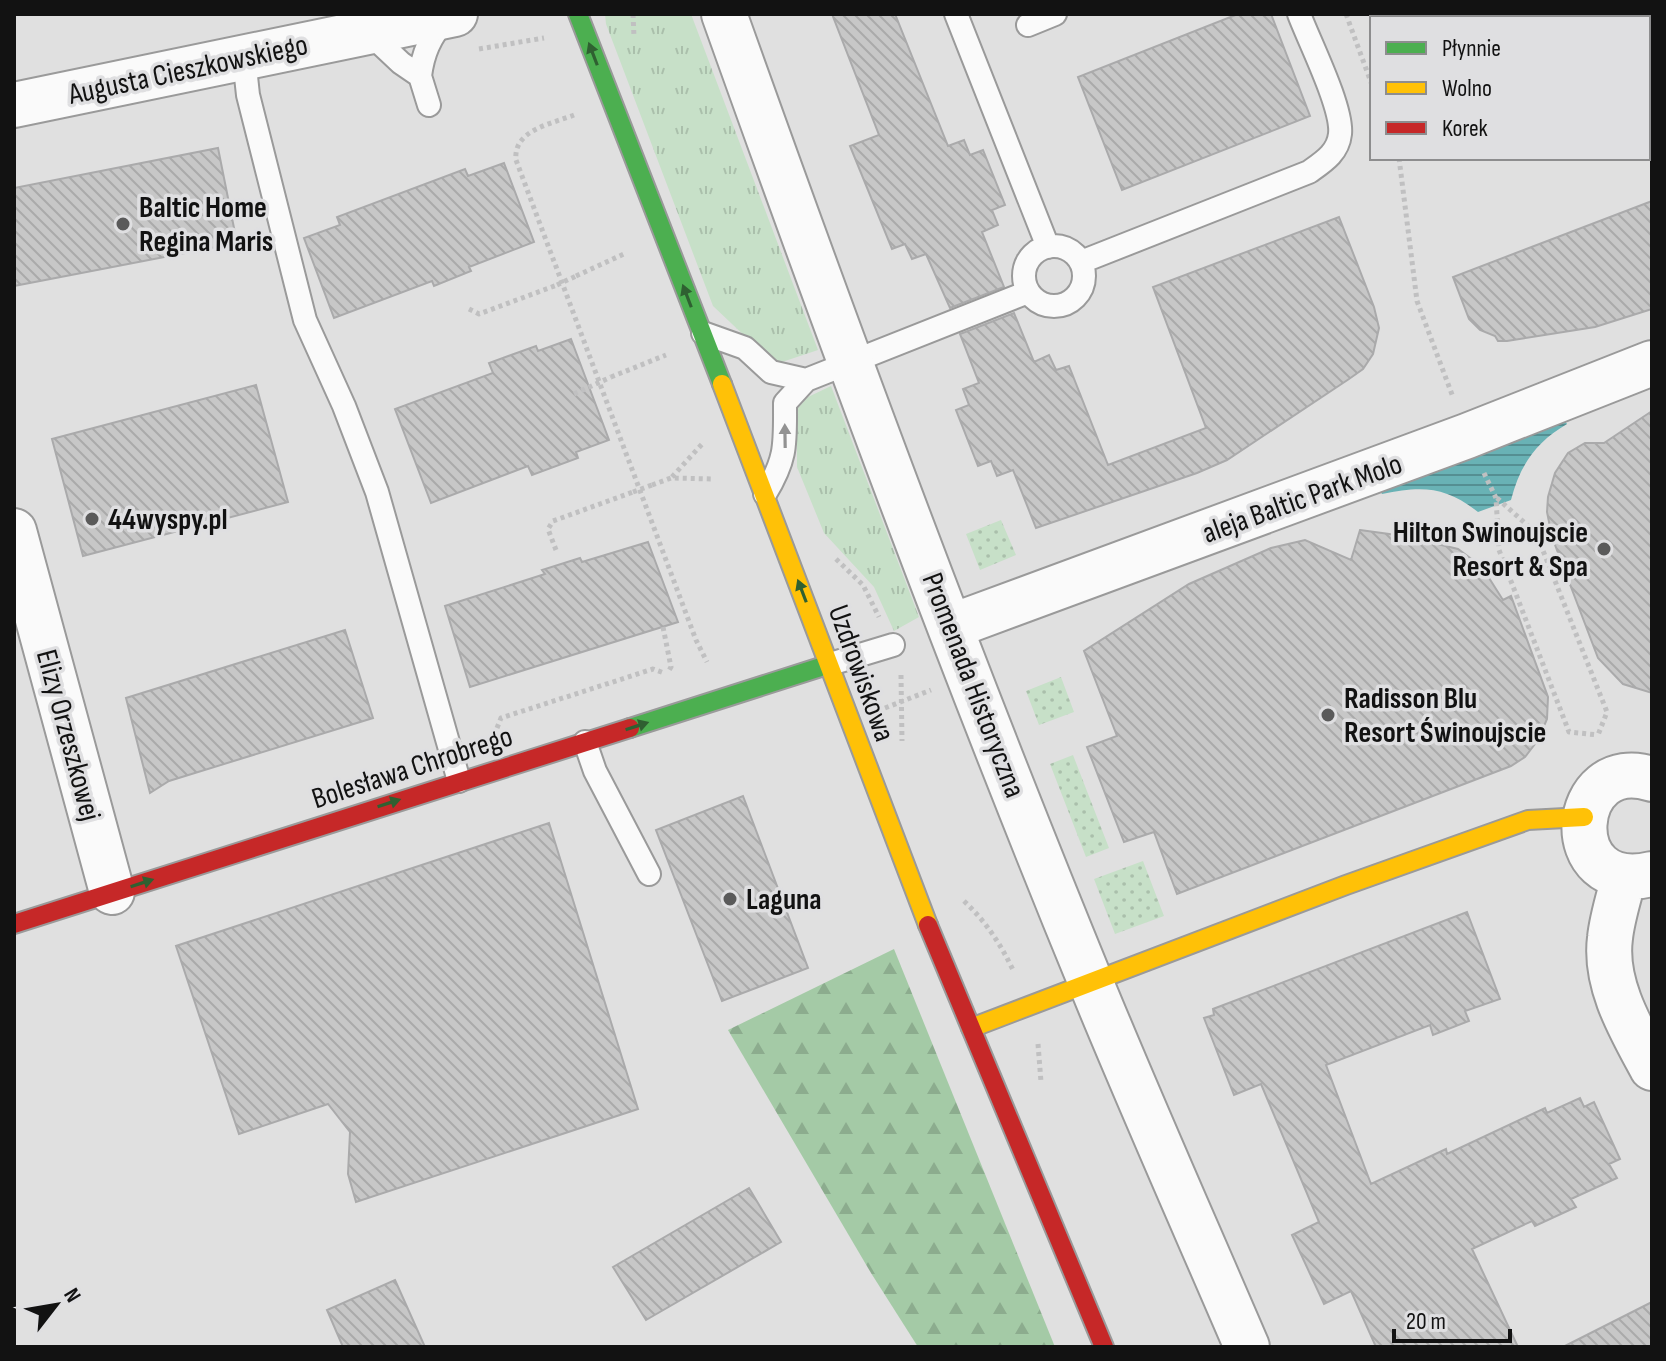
<svg xmlns="http://www.w3.org/2000/svg" width="1666" height="1361" viewBox="0 0 1666 1361" font-family="'Sofia Sans Condensed',sans-serif">
  <defs>
    <pattern id="grass-dots" width="8" height="8" patternUnits="userSpaceOnUse" patternTransform="scale(2)"><rect width="8" height="8" fill="#c7e0c8"/><path d="M2 2h.1M6 6h.1" fill="none" stroke="#aabfab" stroke-width="1.8" stroke-linecap="round"/></pattern>
    <pattern id="forest-firs" width="22" height="20" patternUnits="userSpaceOnUse" patternTransform="scale(2)"><rect width="22" height="20" fill="#a4caa6"/><path d="M5 1l3.5 6h-7zM16 11l3.5 6h-7z" fill="#8cac8e"/></pattern>
    <pattern id="park-tufts" width="24" height="20" patternUnits="userSpaceOnUse" patternTransform="scale(2)"><rect width="24" height="20" fill="#c7e0c8"/><path d="M3 7l-1-3M5 7V3M7 7l1-3M15 17l-1-3M17 17v-4M19 17l1-3" fill="none" stroke="#aabfab"/></pattern>
    <pattern id="water-rules" width="6" height="5" patternUnits="userSpaceOnUse" patternTransform="scale(2)"><rect width="6" height="5" fill="#69b2b5"/><path d="M0 2.5h6" fill="none" stroke="#558f92"/></pattern>
    <pattern id="building-back-hatch" width="6" height="6" patternUnits="userSpaceOnUse" patternTransform="scale(2)"><rect width="6" height="6" fill="#c7c7c7"/><path d="M-1 5l2 2M0 0l6 6M5-1l2 2" fill="none" stroke="#aaa"/></pattern>
  </defs>
  <rect width="100%" height="100%" fill="#e0e0e0"/>
  <path fill="url(#grass-dots)" d="M1001 520 1016 555 980 570 966 534Z
    M1061 677 1074 712 1039 725 1026 691Z
    M1073 755 1109 848 1086 857 1050 764Z
    M1143 861 1164 916 1115 934 1094 879Z"/>
  <path fill="url(#forest-firs)" d="M894 949 1055 1347H918L871 1273 728 1030Z"/>
  <path fill="url(#park-tufts)" d="M605 14H691L818 350 782 362 768 358 713 306 606 24Z
    M831 386 919 617 894 631 874 587 824 533 797 467V409L808 397Z"/>
  <path fill="#c7e0c8" d="M1399 14H1571L1573 18H1387Z"/>
  <path fill="url(#water-rules)" d="M1564 419 1567 424C1536 442 1520 465 1511 500L1478 512C1445 486 1422 486 1382 494L1379 489Z"/>
  <path fill="url(#building-back-hatch)" stroke="#aaaaab" stroke-width="2" d="M832 14H895L948 146 964 140 970 155 983 150 1005 205 992 210 998 225 982 232 1004 287 950 308 926 254 912 259 905 244 892 249 850 146 879 135Z
    M1238 14H1271L1310 116 1122 190 1078 77Z
    M218 148 237 243 14 286V188Z
    M504 163 534 242 469 267 471 271 434 286 432 281 334 318 304 238 340 225 337 217 465 169 468 176Z
    M1652 201V309L1595 327 1507 341H1498L1495 336 1480 330 1469 319 1453 277Z
    M1339 217 1374 307 1379 328 1373 354 1363 369 1349 379 1227 460 1197 473 1036 528 1013 470 997 476 991 461 978 466 956 410 969 405 963 389 979 383 960 334 1014 313 1034 362 1049 355 1056 370 1069 366 1108 465 1206 428 1153 287Z
    M571 339 609 440 576 452 578 458 532 475 528 466 431 503 395 409 493 373 489 363 536 346 538 351Z
    M256 385 288 502 83 556 52 439Z
    M1652 411V693L1623 684 1598 658 1552 537 1547 512 1548 497 1555 473 1568 453 1585 443H1604Z
    M1360 530 1404 536 1458 549 1482 567 1503 600 1511 596 1548 697 1547 719 1538 740 1525 757 1511 766 1177 894 1154 832 1124 842 1087 747 1117 736 1084 651 1189 584 1271 548 1305 540 1351 560Z
    M648 542 678 622 470 687 445 606 545 574 542 570 580 558 582 562Z
    M345 630 373 718 169 781 150 793 126 698Z
    M743 796 808 968 722 1001 656 830Z
    M549 823 638 1109 356 1202 348 1174 350 1132 328 1104 239 1134 176 946Z
    M1467 912 1500 999 1465 1011 1469 1021 1433 1035 1430 1025 1326 1065 1371 1184 1446 1149 1447 1154 1545 1108 1547 1113 1580 1098 1584 1107 1594 1102 1620 1159 1609 1164 1617 1178 1571 1199 1576 1207 1535 1226 1532 1221 1472 1249 1518 1347H1376L1351 1291 1324 1304 1292 1235 1319 1222 1261 1084 1234 1095 1204 1018 1214 1015 1213 1009Z
    M749 1188 781 1242 646 1320 613 1267Z
    M395 1280 425 1347H343L327 1310Z
    M1652 1302V1347H1563Z"/>
  <g fill="none" stroke-linecap="round" stroke-linejoin="round">
    <defs>
      <path id="lane" d="M956 14 1048 247
        M1028 25 1055 14
        M368 32 401 63 420 76C423 53 430 37 445 20
        M244 58 248 95 305 320 344 406 377 492 459 781
        M420 76 429 105
        M1024 276a30 30 0 1 1 60 0a30 30 0 1 1-60 0Z
        M1081 262 1309 172C1323 162 1338 153 1340 134 1343 108 1309 41 1299 14
        M703 333 745 348 771 372 806 380 1028 292
        M765 494C787 458 785 444 785 403L806 380
        M827 665 893 645
        M585 742 595 771 649 874"/>
      <path id="street" d="M724 14C840 339 960 664 1091 983 1141 1105 1195 1226 1247 1347
        M14 105 455 14
        M14 531 112 892
        M950 627 1467 436 1652 363
        M1652 779C1568 751 1556 897 1652 874
        M1624 877C1619 897 1612 918 1610 938 1604 984 1631 1029 1652 1068"/>
      <path id="fast" d="M578 14 722 384
        M630 728 827 665"/>
      <path id="slow" d="M722 384 928 925
        M971 1028 1346 885 1528 820 1584 817"/>
      <path id="jam" d="M14 924 630 728
        M928 925 1104 1347"/>
    </defs>
    <use href="#lane" stroke="#9a9a9a" stroke-width="26"/>
    <use href="#street" stroke="#9a9a9a" stroke-width="48"/>
    <use href="#fast" stroke="#9a9a9a" stroke-width="22"/>
    <use href="#slow" stroke="#9a9a9a" stroke-width="22"/>
    <use href="#jam" stroke="#9a9a9a" stroke-width="22"/>
    <path stroke="#c0c0c1" stroke-width="5" stroke-dasharray="4 4" stroke-linecap="butt" d="M633 14 634 37
      M1346 14 1372 85
      M1584 14 1585 18
      M479 49 544 38
      M574 115C551 124 513 130 516 160L696 640 707 662
      M1399 158 1417 301 1453 397
      M576 276 626 253
      M469 309 479 314 557 285
      M611 377 666 355
      M1484 473 1496 498 1499 550 1569 732 1598 735
      M672 477 703 443
      M652 485 671 478 714 479
      M1497 498 1536 533 1607 712 1598 735
      M556 550 548 529 553 521 633 492
      M836 559 863 585 879 617
      M663 627 671 667 668 672
      M901 675 902 741
      M885 708 931 690
      M497 728 501 718 653 669 664 673
      M964 901C986 922 1000 943 1013 970
      M1038 1044 1041 1082"/>
    <use href="#lane" stroke="#fafafa" stroke-width="22"/>
    <use href="#street" stroke="#fafafa" stroke-width="44"/>
    <use href="#fast" stroke="#4caf50" stroke-width="18"/>
    <use href="#slow" stroke="#ffc107" stroke-width="18"/>
    <use href="#jam" stroke="#c62828" stroke-width="18"/>
    <path stroke="#c0c0c1" stroke-width="5" stroke-dasharray="4 4" stroke-linecap="butt" d="M557 285 576 276
      M574 394 611 377
      M633 492 652 485"/>
  </g>
  <defs><path id="oneway-solid" d="M-6-.8H1V-3.2L6.5 0L1 3.2V.8H-6Z" transform="scale(2)"/></defs>
  <g fill="#2f6031">
    <use href="#oneway-solid" transform="translate(593 54) rotate(-111)"/>
    <use href="#oneway-solid" transform="translate(687 296) rotate(-111)"/>
    <use href="#oneway-solid" transform="translate(802 591) rotate(-111)"/>
    <use href="#oneway-solid" transform="translate(637 726) rotate(-18)"/>
    <use href="#oneway-solid" transform="translate(389 803) rotate(-18)"/>
    <use href="#oneway-solid" transform="translate(142 883) rotate(-18)"/>
  </g>
  <use fill="#929292" href="#oneway-solid" transform="translate(785 436) rotate(-91)"/>
  <g fill="#5a5a5a" stroke="#dfdfe1" stroke-width="3">
    <circle cx="123" cy="224" r="8"/>
    <circle cx="92" cy="519" r="8"/>
    <circle cx="1604" cy="549" r="8"/>
    <circle cx="1328" cy="715" r="8"/>
    <circle cx="730" cy="899" r="8"/>
  </g>
  <g text-anchor="middle" stroke-width="7" stroke-linejoin="round" paint-order="stroke">
    <g font-size="30" fill="#121212" stroke="#dfdfe1">
      <text transform="translate(188 69) rotate(-12)" y="10">Augusta Cieszkowskiego</text>
      <text transform="translate(1302 498) rotate(-20)" y="10">aleja Baltic Park Molo</text>
      <text transform="translate(862 673) rotate(70)" y="10">Uzdrowiskowa</text>
      <text transform="translate(974 685) rotate(69)" y="10">Promenada Historyczna</text>
      <text transform="translate(69 735) rotate(75)" y="10">Elizy Orzeszkowej</text>
      <text transform="translate(412 767) rotate(-18)" y="10">Bolesława Chrobrego</text>
    </g>
    <g font-size="30" font-weight="bold" fill="#121212" stroke="#dfdfe1" text-anchor="start">
      <text x="139" y="217">Baltic Home<tspan x="139" dy="34">Regina Maris</tspan></text>
      <text x="108" y="529">44wyspy.pl</text>
      <text x="1588" y="542" text-anchor="end">Hilton Swinoujscie<tspan x="1588" dy="34">Resort &amp; Spa</tspan></text>
      <text x="1344" y="708">Radisson Blu<tspan x="1344" dy="34">Resort Świnoujscie</tspan></text>
      <text x="746" y="909">Laguna</text>
    </g>
  </g>
  <rect width="1666" height="1361" fill="none" stroke="#121212" stroke-width="32"/>
  <rect x="1370" y="16" width="280" height="144" fill="#dfdfe1" stroke="#8d8d8e" stroke-width="2"/>
  <rect x="1386" y="42" width="40" height="12" fill="#4caf50" stroke="#8d8d8e" stroke-width="2"/>
  <text x="1442" y="56" font-size="24" fill="#121212">Płynnie</text>
  <rect x="1386" y="82" width="40" height="12" fill="#ffc107" stroke="#8d8d8e" stroke-width="2"/>
  <text x="1442" y="96" font-size="24" fill="#121212">Wolno</text>
  <rect x="1386" y="122" width="40" height="12" fill="#c62828" stroke="#8d8d8e" stroke-width="2"/>
  <text x="1442" y="136" font-size="24" fill="#121212">Korek</text>
  <g transform="translate(56 1305) rotate(59)" stroke="#dfdfe1" stroke-width="6" paint-order="stroke">
  <path d="M0-6L14 30L0 20L-14 30Z" fill="#121212"/>
  <text y="-12" font-size="22" font-weight="bold" text-anchor="middle" fill="#121212">N</text>
  </g>
  <path d="M1394 1329v12h116v-12" fill="none" stroke="#121212" stroke-width="4"/>
  <text x="1406" y="1329" font-size="24" fill="#121212" stroke="#dfdfe1" stroke-width="6" paint-order="stroke">20 m</text>
</svg>
